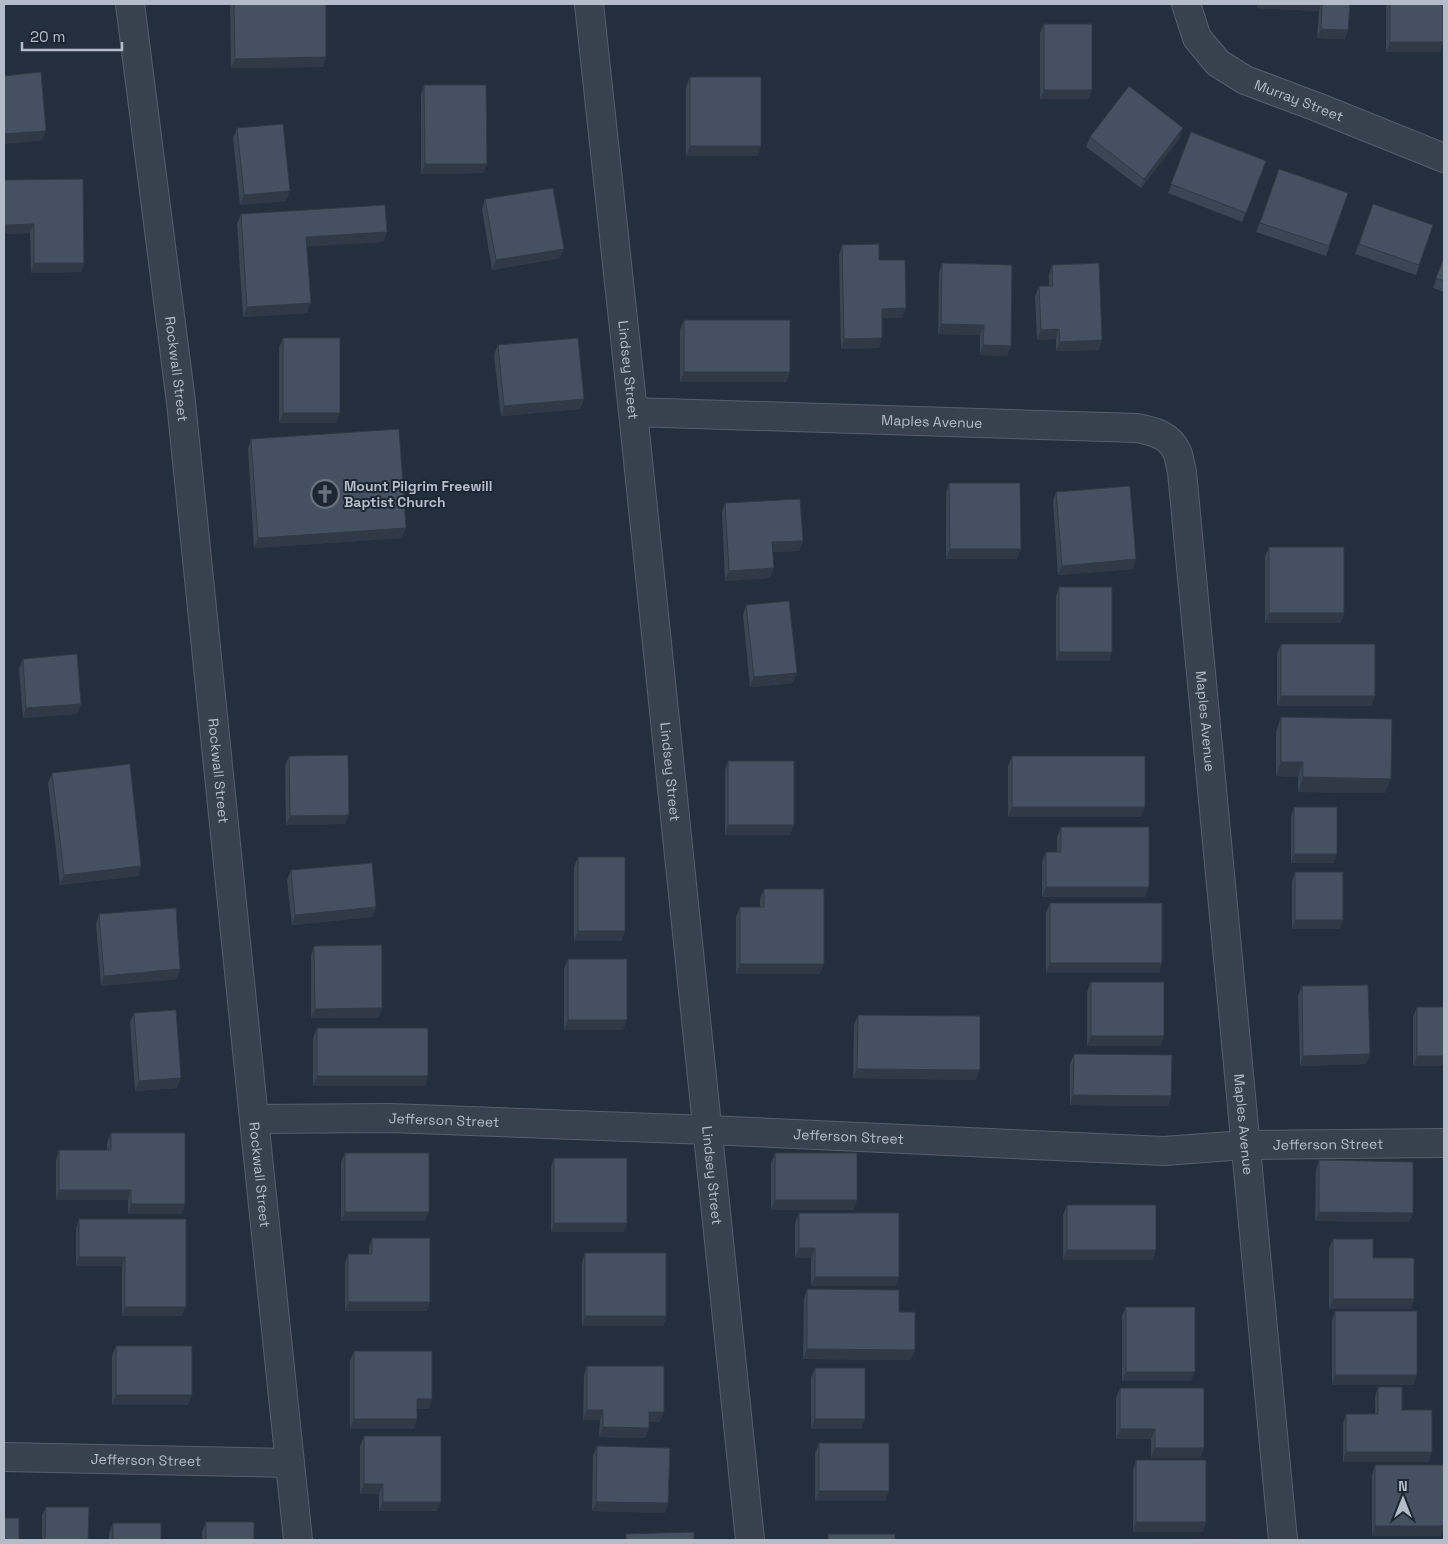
<svg xmlns="http://www.w3.org/2000/svg" width="1448" height="1544" viewBox="0 0 1448 1544" font-family="'Space Grotesk',sans-serif">
  <rect width="100%" height="100%" fill="#242f3e"/>
  <g fill="none" stroke-linecap="round" stroke-linejoin="round">
    <defs>
      <g id="street">
        <path id="s1" d="M130 4 181 402 254 1119 298 1540"/>
        <path id="s2" d="M589 4 633 412 750 1540"/>
        <path id="s3" d="M1186 4 1197 38 1218 63 1245 80 1317 107 1444 158"/>
        <path id="s4" d="M633 412 1137 428C1153 431 1170 435 1177 452 1180 458 1180 466 1182 472L1283 1540"/>
        <path id="s5" d="M254 1119 390 1118 708 1130 1164 1151 1245 1145 1444 1143"/>
        <path id="s6" d="M4 1457 290 1463"/>
      </g>
    </defs>
    <use href="#street" stroke="#565f6c" stroke-width="30"/>
    <use href="#street" stroke="#38414e" stroke-width="28"/>
  </g>
  <path fill="#3b4654" d="M230 4H326L323 67 231 68Z
    M1258 4H1350L1345 39 1317 38 1319 11 1257 8Z
    M1386 4H1443V42L1440 52H1386Z
    M1044 24 1089 99H1040V33Z
    M690 77 758 156H686V87Z
    M424 85 487 164 483 173 421 174V95Z
    M237 128 286 201 240 205 233 138Z
    M1191 132 1266 161 1242 222 1168 193Z
    M1090 137 1180 138 1141 188 1086 147Z
    M1279 169 1348 193 1326 256 1256 232Z
    M4 180 84 263 81 272 31 273 30 233 4 234Z
    M485 199 560 258 492 270 482 209Z
    M1373 204 1433 225 1416 275 1355 254Z
    M241 214 387 232 383 242 307 246V313L243 317 237 224Z
    M842 245 879 260 902 318H882L879 348 841 349 839 255Z
    M1444 258V292L1433 288Z
    M942 263 1011 346 1007 356 980 355V335L938 334 939 273Z
    M1052 265 1099 350 1056 351V339L1037 340 1035 296 1039 286H1049V275Z
    M684 320 787 382H680V330Z
    M283 338 336 423H279V348Z
    M498 345 584 399 580 409 501 416 494 355Z
    M251 439 402 538 254 548 248 449Z
    M949 483 1017 559H946V493Z
    M1056 492 1136 559 1133 569 1058 575 1053 501Z
    M725 503 803 541 799 551 773 552 770 578 725 581 722 512Z
    M1269 547 1344 613 1341 623H1265V556Z
    M1059 587 1109 661H1056V597Z
    M746 605 793 683 750 687 743 615Z
    M1281 644 1375 696 1371 706H1277V654Z
    M23 659 81 704 77 714 23 718 19 669Z
    M1281 717 1385 793 1298 792V777L1276 776V732Z
    M289 756 345 824 286 825 285 766Z
    M1012 756 1141 817H1008V766Z
    M728 761 790 835H725V770Z
    M52 773 141 866 138 876 60 885 48 783Z
    M1294 807 1337 854 1333 863H1291V817Z
    M1061 827 1145 897H1042V862L1046 852H1057V837Z
    M578 857 622 941H574V867Z
    M291 870 376 907 372 917 292 925 287 880Z
    M1295 872 1343 920 1340 929H1292V882Z
    M764 889 820 974H736V917L740 907H760V898Z
    M1050 903 1162 963 1159 973H1046V913Z
    M99 914 180 969 177 979 101 986 96 924Z
    M314 946 379 1018H311V956Z
    M568 959 623 1030H564V969Z
    M1091 982 1164 1036 1160 1046H1087V992Z
    M1302 986 1366 1064 1300 1066 1298 996Z
    M1417 1007 1444 1066H1413V1017Z
    M134 1013 177 1088 135 1091 130 1022Z
    M858 1015 976 1080 853 1078 854 1025Z
    M317 1028 425 1086H313V1038Z
    M1074 1054 1171 1096 1168 1106 1070 1105V1064Z
    M111 1133 182 1214H128V1200H56V1160L59 1150H107V1143Z
    M345 1153 425 1221H341V1162Z
    M775 1153 853 1210H771V1163Z
    M554 1158 624 1232H551V1167Z
    M1319 1160 1413 1213 1409 1222 1315 1221 1316 1170Z
    M1067 1205 1153 1260H1063V1215Z
    M799 1213 896 1286H811V1258H795V1223Z
    M79 1219H186L182 1316H122V1266H76V1229Z
    M372 1238 427 1311H345V1264L348 1254H369V1247Z
    M1333 1239 1373 1258 1414 1299 1411 1309H1329V1249Z
    M585 1253 666 1316 663 1326H582V1262Z
    M807 1289 899 1312 911 1360 803 1359 804 1299Z
    M1126 1307 1191 1381H1122V1316Z
    M1335 1311 1417 1375 1413 1385H1332V1321Z
    M116 1346 188 1405H112V1356Z
    M354 1351 429 1409H417L414 1429H350V1361Z
    M587 1366 660 1422H649V1428L645 1438 599 1437 600 1420H583L584 1375Z
    M815 1368 861 1429H811V1378Z
    M1378 1387 1432 1452 1428 1462H1343V1424L1346 1414H1375V1397Z
    M1120 1388 1200 1458H1151V1439H1116V1398Z
    M364 1436 437 1511H379V1494H360V1446Z
    M819 1443 885 1501H815V1453Z
    M597 1446 665 1513 592 1511 593 1456Z
    M1136 1460 1203 1532H1133V1470Z
    M1375 1465 1441 1536H1372V1475Z
    M46 1507 88 1540H42V1516Z
    M206 1522 254 1540H202V1532Z
    M113 1523 161 1540H109V1533Z"/>
  <path fill="#303945" d="M1259 4H1321L1319 11 1257 8Z
    M1321 29 1348 30 1345 39 1317 38Z
    M1390 42H1443L1440 52H1386Z
    M326 57 323 67 231 68 235 59Z
    M1044 90H1092L1089 99H1040Z
    M1183 128 1180 138 1141 188 1144 179Z
    M46 131 42 141 4 144V134Z
    M690 146H761L758 156H686Z
    M425 164H487L483 173 421 174Z
    M290 191 286 201 240 205 244 195Z
    M34 224 30 233 4 234V225Z
    M387 232 383 242 303 247 306 237Z
    M564 249 560 258 492 270 496 260Z
    M34 263H84L81 272 31 273Z
    M311 303 307 313 243 317 247 307Z
    M906 308 902 318H878L882 309Z
    M941 324 984 325 980 335 938 334Z
    M1059 329 1056 339 1037 340 1041 330Z
    M882 338 879 348 841 349 844 339Z
    M1102 340 1099 350 1056 351 1060 342Z
    M983 345 1011 346 1007 356 980 355Z
    M684 372H790L787 382H680Z
    M584 399 580 409 501 416 504 406Z
    M283 413H340L336 423H279Z
    M406 528 402 538 254 548 258 538Z
    M803 541 799 551 769 552 772 542Z
    M950 549H1021L1017 559H946Z
    M1136 559 1133 569 1058 575 1062 566Z
    M774 568 770 578 725 581 729 571Z
    M1269 613H1344L1341 623H1265Z
    M1059 652H1112L1109 661H1056Z
    M797 673 793 683 750 687 754 677Z
    M1281 696H1375L1371 706H1277Z
    M81 704 77 714 23 718 26 708Z
    M1281 762H1303L1298 777 1276 776Z
    M1303 777 1391 779 1385 793 1298 792Z
    M1012 807H1145L1141 817H1008Z
    M349 815 345 824 286 825 290 816Z
    M728 825H794L790 835H725Z
    M1294 854H1337L1333 863H1291Z
    M141 866 138 876 60 885 64 875Z
    M1046 887H1149L1145 897H1042Z
    M376 907 372 917 292 925 295 915Z
    M1295 920H1343L1340 929H1292Z
    M578 931H625L622 941H574Z
    M1050 963H1162L1159 973H1046Z
    M740 964H824L820 974H736Z
    M180 969 177 979 101 986 104 976Z
    M382 1008 379 1018H311L315 1009Z
    M568 1020H627L623 1030H564Z
    M1091 1036H1164L1160 1046H1087Z
    M1370 1054 1366 1064 1300 1066 1303 1056Z
    M1417 1056H1444V1066H1413Z
    M857 1069 980 1070 976 1080 853 1078Z
    M317 1076H428L425 1086H313Z
    M181 1078 177 1088 135 1091 139 1081Z
    M1073 1095 1171 1096 1168 1106 1070 1105Z
    M59 1190H131L128 1200H56Z
    M775 1200H857L853 1210H771Z
    M131 1204H185L182 1214H128Z
    M345 1212H429L425 1221H341Z
    M1319 1212 1413 1213 1409 1222 1315 1221Z
    M554 1223H627L624 1232H551Z
    M799 1248H815L811 1258H795Z
    M1067 1250H1156L1153 1260H1063Z
    M79 1257H125L122 1266H76Z
    M815 1277H899L896 1286H811Z
    M1333 1299H1414L1411 1309H1329Z
    M348 1302H430L427 1311H345Z
    M125 1307H186L182 1316H122Z
    M585 1316H666L663 1326H582Z
    M807 1349 915 1350 911 1360 803 1359Z
    M1126 1372H1195L1191 1381H1122Z
    M1335 1375H1417L1413 1385H1332Z
    M116 1395H192L188 1405H112Z
    M417 1399H432L429 1409H414Z
    M587 1410H603L600 1420H583Z
    M649 1412H664L660 1422H645Z
    M354 1419H417L414 1429H350Z
    M815 1419H865L861 1429H811Z
    M603 1427 649 1428 645 1438 599 1437Z
    M1120 1429H1155L1151 1439H1116Z
    M1155 1448H1204L1200 1458H1151Z
    M1346 1452H1432L1428 1462H1343Z
    M364 1484H383L379 1494H360Z
    M819 1491H889L885 1501H815Z
    M383 1502H441L437 1511H379Z
    M596 1502 668 1503 665 1513 592 1511Z
    M1136 1522H1206L1203 1532H1133Z
    M1375 1526H1444V1527L1441 1536H1372Z"/>
  <path fill="#455162" stroke="#303945" d="M234 4H326V57L235 59Z
    M1322 4H1350L1348 30 1321 29Z
    M1390 4H1443V42H1390Z
    M1044 24H1092V90H1044Z
    M41 72 46 131 4 134V76Z
    M690 77H761V146H690Z
    M424 85H486L487 164H425Z
    M1129 86 1183 128 1144 179 1090 137Z
    M283 124 290 191 244 195 237 128Z
    M1191 132 1266 161 1246 213 1171 184Z
    M1279 169 1348 193 1329 246 1260 223Z
    M83 179 84 263H34V224L4 225V180Z
    M553 188 564 249 496 260 485 199Z
    M1373 204 1433 225 1419 265 1359 244Z
    M385 205 387 232 306 237 311 303 247 307 241 214Z
    M879 244V260H905L906 308 882 309V338L844 339 842 245Z
    M1444 258V281L1436 278Z
    M942 263 1012 265 1011 346 983 345 984 325 941 324Z
    M1099 263 1102 340 1060 342 1059 329 1041 330 1039 286H1053L1052 265Z
    M684 320H790V372H684Z
    M283 338H340V413H283Z
    M578 338 584 399 504 406 498 345Z
    M399 429 406 528 258 538 251 439Z
    M949 483H1020L1021 549H950Z
    M1130 486 1136 559 1062 566 1056 492Z
    M800 499 803 541 772 542 774 568 729 571 725 503Z
    M1269 547H1344V613H1269Z
    M1059 587H1112V652H1059Z
    M789 601 797 673 754 677 746 605Z
    M1281 644H1375V696H1281Z
    M77 654 81 704 26 708 23 659Z
    M1281 717 1392 719 1391 779 1303 777V762H1281Z
    M348 755 349 815 290 816 289 756Z
    M1012 756H1145V807H1012Z
    M728 761H794V825H728Z
    M130 764 141 866 64 875 52 773Z
    M1294 807H1337V854H1294Z
    M1061 827H1149V887H1046V852H1061Z
    M578 857H625V931H578Z
    M372 863 376 907 295 915 291 870Z
    M1295 872H1343V920H1295Z
    M764 889H824V964H740V907H764Z
    M1050 903H1162V963H1050Z
    M176 908 180 969 104 976 99 914Z
    M382 945V1008L315 1009 314 946Z
    M568 959H627V1020H568Z
    M1091 982H1164V1036H1091Z
    M1368 985 1370 1054 1303 1056 1302 986Z
    M1417 1007H1444V1056H1417Z
    M176 1010 181 1078 139 1081 134 1013Z
    M858 1015 980 1016V1070L857 1069Z
    M317 1028H428V1076H317Z
    M1074 1054 1172 1055 1171 1096 1073 1095Z
    M111 1133H185V1204H131V1190H59V1150H111Z
    M345 1153H429V1212H345Z
    M775 1153H857V1200H775Z
    M554 1158H627V1223H554Z
    M1319 1160 1413 1162V1213L1319 1212Z
    M1067 1205H1156V1250H1067Z
    M799 1213H899V1277H815V1248H799Z
    M79 1219H186V1307H125V1257H79Z
    M372 1238H430V1302H348V1254H372Z
    M1333 1239H1373V1258H1414V1299H1333Z
    M585 1253H666V1316H585Z
    M807 1289 899 1290V1312H915V1350L807 1349Z
    M1126 1307H1195V1372H1126Z
    M1335 1311H1417V1375H1335Z
    M116 1346H192V1395H116Z
    M354 1351H432V1399H417V1419H354Z
    M587 1366H664V1412H649V1428L603 1427V1410H587Z
    M815 1368H865V1419H815Z
    M1378 1387H1402V1410H1432V1452H1346V1414H1378Z
    M1120 1388H1204V1448H1155V1429H1120Z
    M364 1436H441V1502H383V1484H364Z
    M819 1443H889V1491H819Z
    M597 1446 670 1448 668 1503 596 1502Z
    M1136 1460H1206V1522H1136Z
    M1375 1465H1444V1526H1375Z
    M46 1507H89L88 1540H45Z
    M4 1518H19V1540H4Z
    M206 1522H254V1540H206Z
    M113 1523H161V1540H113Z
    M694 1532V1540H626V1534Z
    M828 1534H895V1540H828Z
    M1193 1539H1239V1540H1193Z"/>
  <defs>
    <symbol id="church-ring" viewBox="-11 -11 22 22"><circle r="9.5" fill="#1d2633" stroke="#6b7280" stroke-width="1.5"/><path d="M-1.2-6h2.4v3.5h3.3v2.4h-3.3V6h-2.4V-.1h-3.3v-2.4h3.3Z" fill="#6b7280"/></symbol>
  </defs>
  <g fill-rule="evenodd">
    <use href="#church-ring" x="309" y="478" width="32" height="32"/>
  </g>
  <g text-anchor="middle" stroke-width="4" stroke-linejoin="round" paint-order="stroke">
    <g font-size="14" fill="#b4bcc9" stroke="#1d2633">
      <text dy="5" stroke="none"><textPath href="#s3" startOffset="158">Murray Street</textPath></text>
      <text dy="5" stroke="none"><textPath href="#s1" startOffset="368">Rockwall Street</textPath></text>
      <text dy="5" stroke="none"><textPath href="#s2" startOffset="368">Lindsey Street</textPath></text>
      <text dy="5" stroke="none"><textPath href="#s4" startOffset="299">Maples Avenue</textPath></text>
      <text dy="5" stroke="none"><textPath href="#s4" startOffset="824">Maples Avenue</textPath></text>
      <text dy="5" stroke="none"><textPath href="#s1" startOffset="772">Rockwall Street</textPath></text>
      <text dy="5" stroke="none"><textPath href="#s2" startOffset="772">Lindsey Street</textPath></text>
      <text dy="5" stroke="none"><textPath href="#s5" startOffset="190">Jefferson Street</textPath></text>
      <text dy="5" stroke="none"><textPath href="#s4" startOffset="1229">Maples Avenue</textPath></text>
      <text dy="5" stroke="none"><textPath href="#s5" startOffset="595">Jefferson Street</textPath></text>
      <text dy="5" stroke="none"><textPath href="#s5" startOffset="1075">Jefferson Street</textPath></text>
      <text dy="5" stroke="none"><textPath href="#s1" startOffset="1178">Rockwall Street</textPath></text>
      <text dy="5" stroke="none"><textPath href="#s2" startOffset="1178">Lindsey Street</textPath></text>
      <text dy="5" stroke="none"><textPath href="#s6" startOffset="142">Jefferson Street</textPath></text>
    </g>
    <g font-size="14" font-weight="bold" fill="#b4bcc9" stroke="#1d2633" text-anchor="start">
      <text x="344" y="491">Mount Pilgrim Freewill<tspan x="344" dy="16">Baptist Church</tspan></text>
    </g>
  </g>
  <rect width="1448" height="1544" fill="none" stroke="#b4bcc9" stroke-width="10"/>
  <g transform="translate(1403 1499)" stroke="#1d2633" stroke-width="4" paint-order="stroke">
  <path d="M0-4L9 19L0 12L-9 19Z" fill="#b4bcc9"/>
  <text y="-8" font-size="14" font-weight="bold" text-anchor="middle" fill="#b4bcc9">N</text>
  </g>
  <path d="M22 42v8h100v-8" fill="none" stroke="#b4bcc9" stroke-width="2.5"/>
  <text x="30" y="42" font-size="15" fill="#b4bcc9" stroke="#1d2633" stroke-width="4" paint-order="stroke">20 m</text>
</svg>
